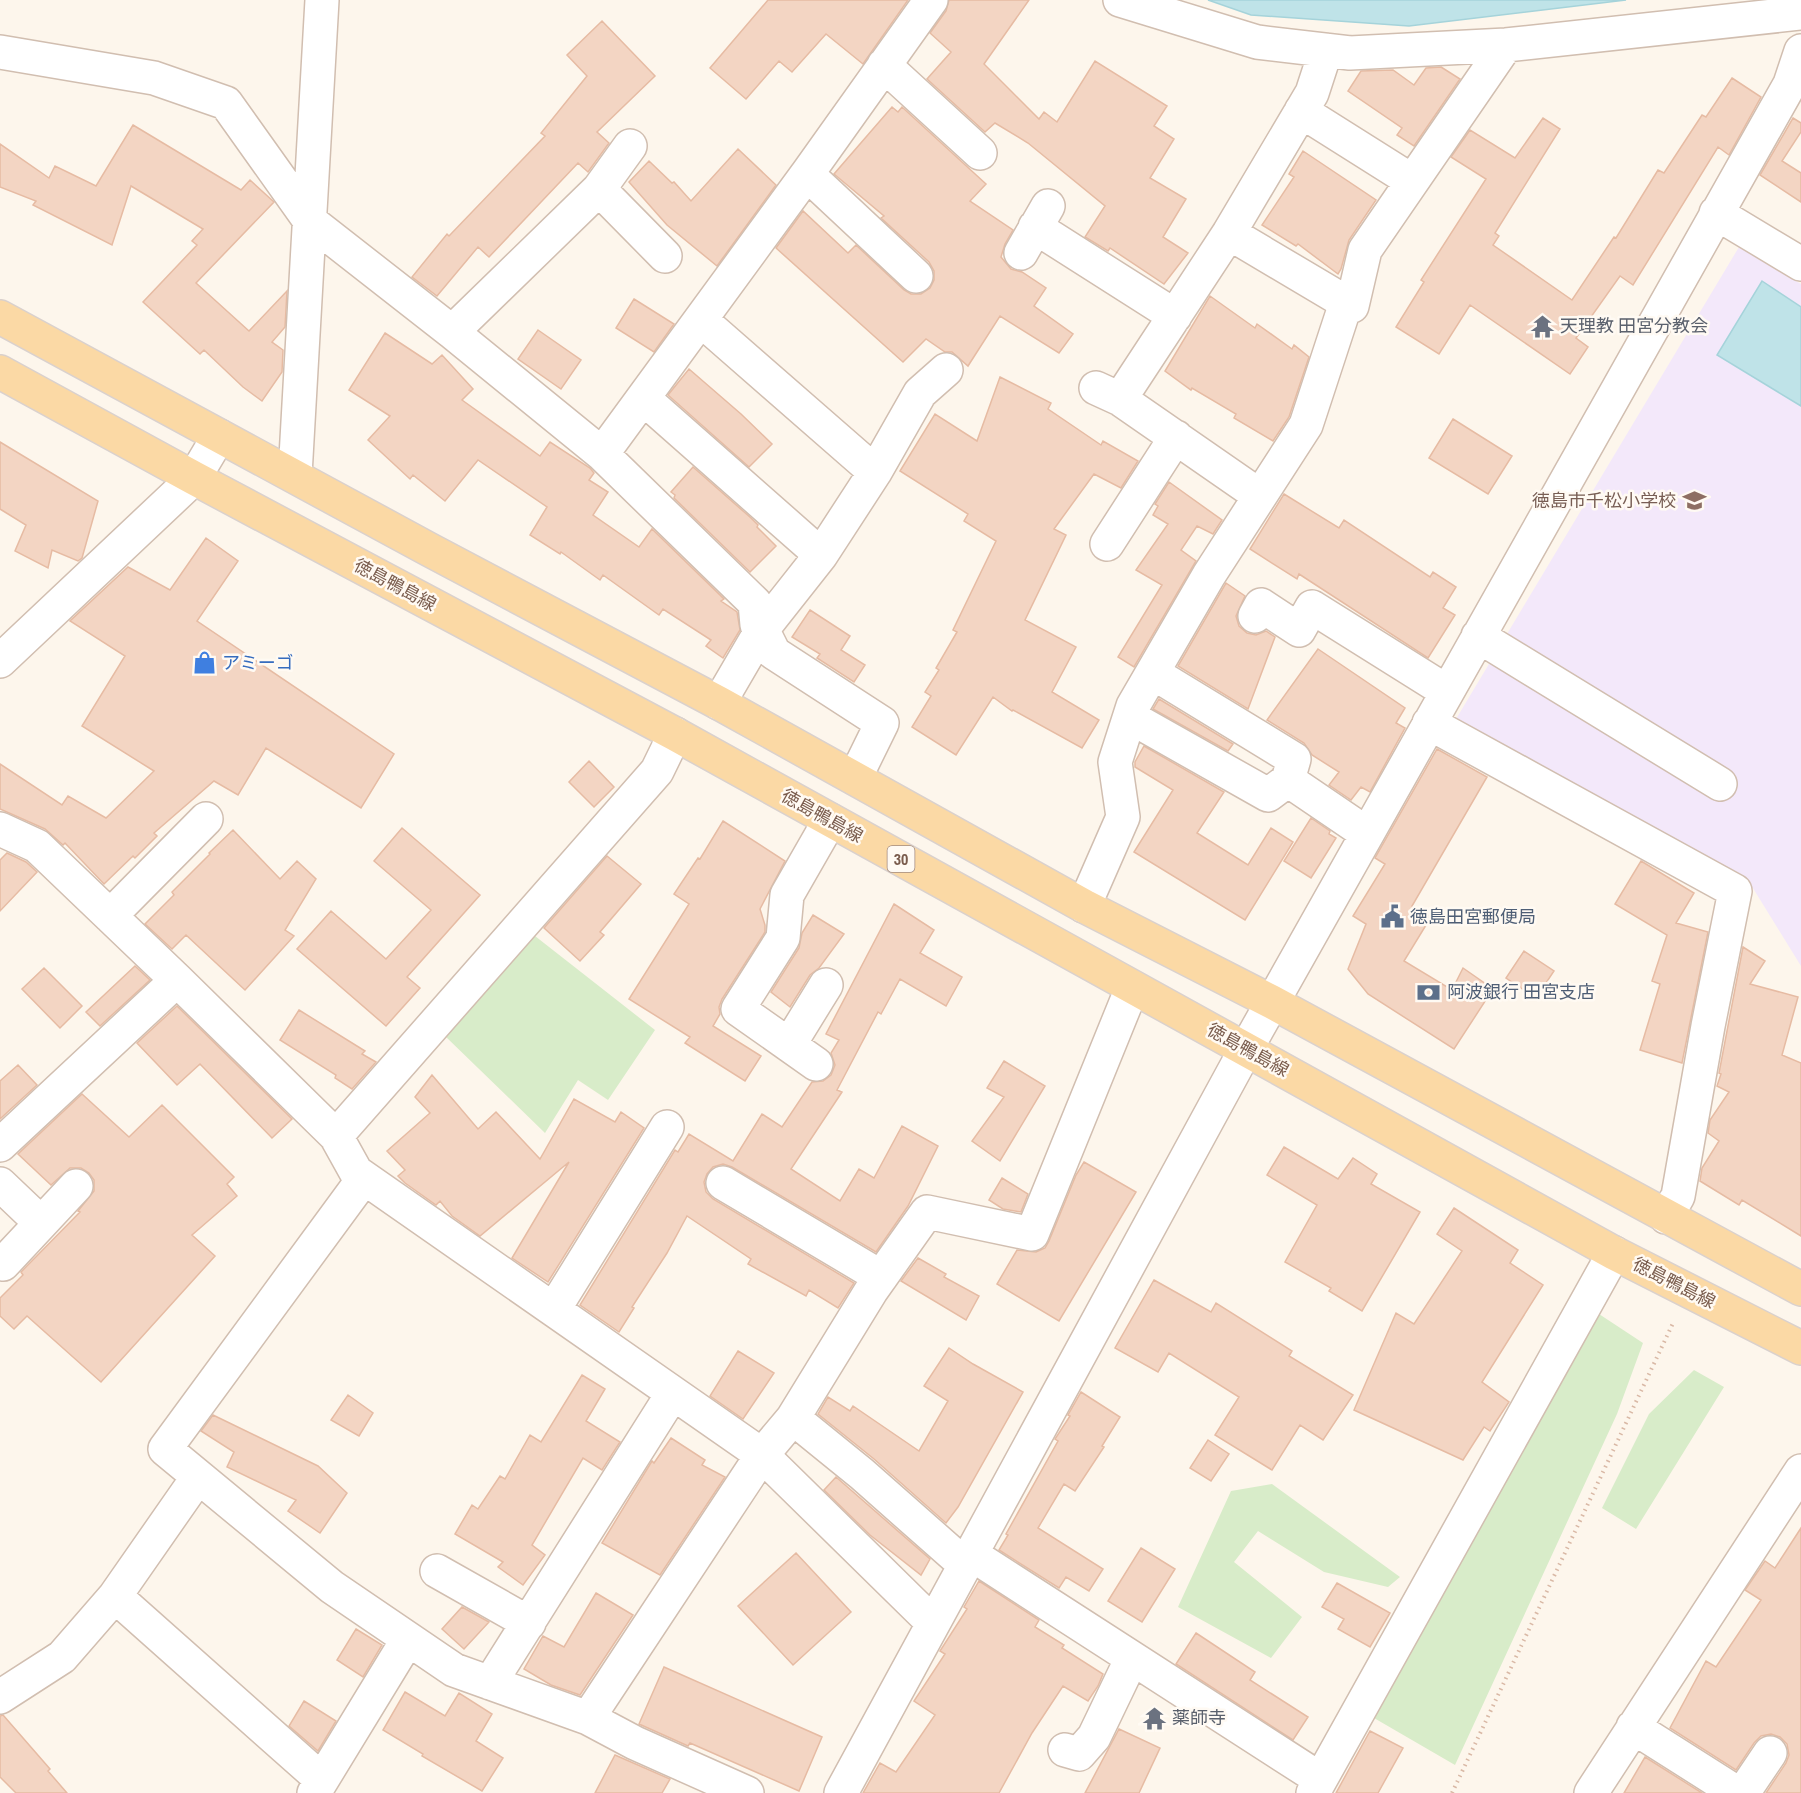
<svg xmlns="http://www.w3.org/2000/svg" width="1801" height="1793" viewBox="0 0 1801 1793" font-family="'Archivo Narrow','Noto Sans JP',sans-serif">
  <rect width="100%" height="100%" fill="#fdf6ec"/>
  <path fill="#f3e8fa" d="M1739 247 1801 284V966L1751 885 1456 719Z"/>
  <path fill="#d8ecc9" d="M535 936 655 1030 608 1100 578 1080 545 1133 446 1037Z
    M1599 1314 1643 1343 1617 1414 1455 1765 1374 1718Z
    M1694 1370 1724 1387 1636 1529 1602 1508 1649 1414Z
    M1272 1484 1400 1577 1388 1587 1324 1572 1258 1531 1234 1562 1302 1617 1271 1658 1178 1607 1231 1491Z"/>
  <path fill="#bfe3e8" stroke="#a5d3da" stroke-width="1.5" d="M1208 0H1626L1409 26 1251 15Z
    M1762 281 1801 307V406L1717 355Z"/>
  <path fill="#f3d5c3" stroke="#e6bba3" stroke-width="1.5" d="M768 0H908L863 64 826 34 792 72 779 61 746 99 710 68Z
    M949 0H1029L984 64 1039 119 1044 112 1057 122 1095 61 1167 106 1154 126 1174 139 1150 178 1186 199 1163 237 1188 253 1164 284 1110 248 1108 251 1085 237 1105 206 1028 143 995 123 985 132 927 79 951 52 930 33 946 11Z
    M602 21 655 76 597 132 609 143 588 172 578 163 489 257 478 247 437 296 412 277 447 234 449 236 545 136 541 133 587 76 567 55Z
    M1441 67 1460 79 1414 146 1397 135 1402 128 1348 91 1361 71 1393 70 1414 85 1426 68Z
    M1732 78 1761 97 1729 155 1718 147 1633 285 1620 276 1576 338 1588 347 1570 374 1470 305 1439 354 1396 327 1424 282 1421 280 1486 179 1451 157 1470 130 1515 158 1543 118 1560 129 1495 233 1499 236 1493 245 1572 300 1614 237 1616 238 1658 170 1664 173 1702 115 1706 117Z
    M892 107 898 112 902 107 986 184 970 201 1013 230 1005 244 1001 257 1011 269 1022 272 1046 288 1034 306 1073 334 1059 353 1000 316 968 366 952 352H945L926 339 903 362 776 248 803 211 848 253 856 245 904 290 911 294H921L930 288 934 280V271L929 262 881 218 884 216 834 174Z
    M1793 118 1801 123V132L1782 161 1801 173V202L1760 175Z
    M133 125 241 190 250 180 274 202 196 283 249 331 287 291 285 327 272 342 283 350 282 372 262 401 243 387 204 350 200 354 143 302 197 245 192 241 203 229 131 186 112 245 33 205 36 201 0 187V144L49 178 55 166 96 186Z
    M738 149 776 185 717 266 667 225 629 182 649 161 672 183 674 182 691 201Z
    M1303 151 1376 200 1349 240 1341 269 1338 274 1298 244 1296 246 1262 225 1294 177 1289 174Z
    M1210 296 1255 328 1257 324 1292 349 1294 345 1309 357 1289 417 1273 441 1234 418 1236 414 1192 388 1191 390 1165 371Z
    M634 299 674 324 654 352 616 328Z
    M538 330 581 360 561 389 518 359Z
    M385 333 432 364 442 355 473 389 462 400 540 456 550 442 590 468 594 473 589 480 608 492 593 515 639 547 652 529 724 599 721 601 737 612 740 630 723 658 706 646 711 640 663 609 659 615 603 575 600 580 561 552 560 554 530 535 547 507 478 460 445 501 413 475 410 479 368 440 390 416 349 390Z
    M689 369 741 414 772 444 749 467 668 395Z
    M1000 377 1051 403 1048 409 1101 445 1103 441 1138 461 1121 488 1094 474 1054 529 1066 535 1025 620 1076 647 1052 692 1099 720 1082 748 1013 710 1012 711 993 697 956 755 912 727 931 696 925 692 939 670 936 668 957 632 953 630 996 541 964 521 968 514 900 471 935 414 977 441Z
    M1453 419 1512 456 1488 494 1429 458Z
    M0 442 98 501 82 558 78 561 52 550 48 568 15 551 26 525 0 509Z
    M693 467 751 518 758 525 757 527 776 546 750 572 674 498 675 495 671 492Z
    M1169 482 1222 520 1213 534 1197 526 1181 550 1196 561 1134 667 1118 657 1162 585 1136 570 1168 524 1153 515 1158 506 1155 504Z
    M1284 494 1339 528 1344 520 1430 577 1433 572 1456 587 1443 608 1455 615 1428 658 1299 574 1297 579 1250 549Z
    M206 538 238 561 197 621 394 754 361 808 266 748 238 795 214 781 154 833 157 836 135 858 133 856 104 884 65 843 63 845 45 829 0 809V764L62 805 68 796 106 818 154 771 82 726 125 656 70 621 128 567 170 590Z
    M1226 583 1245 596 1236 616 1239 626 1247 633 1256 635 1266 631 1275 637 1248 709 1178 666Z
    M810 610 850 636 841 650 865 665 854 682 817 658 820 654 792 637Z
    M1318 649 1405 708 1396 723 1405 728 1370 792 1361 787 1351 800 1329 785 1339 772 1312 755 1304 743 1267 720Z
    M1159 699 1233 744 1228 751 1153 709Z
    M1144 746 1224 792 1197 833 1248 865 1271 828 1293 842 1245 920 1134 852 1173 790 1135 767V762Z
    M1437 749 1487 777 1412 906 1431 917 1404 961 1452 990 1463 968 1493 989 1454 1049 1368 994 1348 969 1366 924 1353 916 1385 864 1375 858Z
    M589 761 614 787 594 807 569 782Z
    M1311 818 1330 831 1329 834 1336 838 1311 878 1284 861Z
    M723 821 785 861 760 909 765 925V932L722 999 719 1007 720 1014 713 1026 761 1056 745 1081 685 1043 690 1037 629 999 689 904 674 894 698 858 700 859Z
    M402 828 480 895 407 977 420 988 386 1026 297 949 331 911 386 959 431 910 374 861Z
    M233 830 280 879 297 861 316 879 285 930 294 936 245 990 186 935 172 949 145 924 174 895 172 892 210 854 209 853Z
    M7 853 26 862 37 872 0 911V860Z
    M607 856 641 884 600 932 604 935 580 961 544 928Z
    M1641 861 1694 893 1676 923 1708 932 1682 1063 1640 1050 1660 984 1652 981 1667 935 1615 904Z
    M894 904 934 930 920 953 962 977 946 1006 900 979 881 1014 878 1012 837 1090 842 1092 791 1169 840 1201 859 1169 874 1178 902 1126 938 1146 908 1206 876 1252 732 1167 723 1164 713 1167 707 1174 704 1182 706 1192 713 1199 854 1283 838 1308 809 1290 806 1296 748 1264 751 1259 687 1216 667 1253 632 1307 634 1308 619 1332 580 1305 675 1150 678 1152 689 1134 733 1161 762 1114 782 1127 812 1082 823 1081 831 1075 835 1065 831 1053 839 1040 826 1034Z
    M813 915 844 934 819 968 810 975 790 1007 771 992 799 948 802 933Z
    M1743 947 1765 961 1750 984 1798 997 1782 1055 1801 1063V1236L1742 1200 1739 1205 1700 1181 1702 1168 1719 1141 1708 1133 1710 1120 1729 1092 1717 1086 1721 1074 1719 1073Z
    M1524 951 1554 971 1536 998 1506 978Z
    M135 966 150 980 100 1026 86 1012Z
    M44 968 82 1006 60 1028 22 989Z
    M177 1006 292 1119 272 1138 200 1064 177 1085 137 1043Z
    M299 1010 365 1051 362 1054 376 1062 352 1089 335 1078 336 1075 280 1040Z
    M1004 1061 1045 1086 1000 1161 972 1141 1004 1097 987 1088Z
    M18 1065 37 1085 0 1119V1081Z
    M432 1075 478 1129 496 1112 540 1159 574 1099 615 1122 621 1112 644 1128 548 1282 512 1258 569 1162 480 1236 452 1216 440 1201 436 1205 405 1183 398 1176 405 1170 387 1151 430 1113 415 1097Z
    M82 1094 129 1137 162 1105 234 1177 227 1184 237 1196 192 1235 215 1256 101 1382 27 1316 14 1329 0 1316V1298L23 1275 21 1272 80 1212 78 1211 94 1191V1180L89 1173 81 1168H70L51 1185 18 1154Z
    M1284 1147 1338 1179 1353 1158 1377 1174 1371 1184 1420 1212 1362 1311 1329 1291 1331 1288 1285 1262 1317 1205 1267 1175Z
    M1084 1162 1136 1192 1059 1321 997 1284 1017 1250 1036 1252 1045 1248 1049 1241 1076 1175Z
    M1002 1178 1028 1194 1021 1212 1003 1209 989 1200Z
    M1454 1208 1518 1250 1510 1263 1543 1285 1482 1382 1509 1402 1490 1431 1484 1427 1463 1460 1354 1410 1396 1313 1414 1324 1462 1251 1437 1234Z
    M918 1258 946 1274 944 1277 979 1296 966 1320 901 1281Z
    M1154 1280 1211 1312 1216 1303 1292 1351 1289 1356 1353 1395 1323 1440 1300 1425 1272 1470 1215 1435 1239 1397 1169 1353 1158 1372 1115 1348Z
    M949 1348 973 1364 1023 1392 958 1507 946 1523 874 1459 818 1414 828 1397 850 1411 853 1406 919 1451 948 1401 924 1386Z
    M738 1351 774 1373 743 1419 710 1396Z
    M582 1375 605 1389 586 1421 620 1442 602 1470 583 1458 532 1545 545 1555 523 1585 498 1567 503 1562 455 1534 472 1505 478 1509 500 1476 505 1479 530 1435 541 1442Z
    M1081 1392 1120 1417 1102 1446 1104 1447 1075 1491 1064 1484 1038 1528 1103 1569 1089 1591 1066 1577 1059 1588 999 1550 1008 1535 1006 1534 1058 1441 1055 1439 1070 1416 1068 1415Z
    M348 1395 373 1413 359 1436 331 1420Z
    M213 1415 318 1466 347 1493 320 1533 288 1511 296 1500 227 1467 234 1452 201 1431Z
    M671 1438 705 1460 702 1465 725 1477 660 1575 602 1543 652 1461 654 1463Z
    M1208 1440 1229 1454 1211 1481 1190 1468Z
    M836 1477 930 1559 921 1575 870 1535 824 1490Z
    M1801 1528V1793H1766L1786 1763 1789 1755 1787 1744 1780 1737 1771 1734 1761 1736 1754 1743 1736 1770 1670 1728 1706 1661 1716 1667 1761 1600 1745 1590 1765 1561 1775 1568Z
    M1141 1548 1175 1569 1142 1622 1108 1601Z
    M796 1553 851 1612 793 1665 738 1606Z
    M979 1581 1039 1620 1035 1627 1064 1645 1062 1648 1103 1674 1098 1686 1088 1701 1063 1686 1032 1733 999 1793H863L880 1763 896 1772 935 1715 914 1701 945 1654 940 1651 967 1609 964 1607Z
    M1337 1583 1390 1613 1370 1647 1338 1629 1344 1619 1322 1607Z
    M596 1593 633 1615 580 1695 551 1685 524 1669 543 1636 564 1647Z
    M462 1607 489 1622 464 1649 442 1629Z
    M356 1629 382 1645 363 1677 337 1660Z
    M1196 1633 1255 1672 1250 1680 1308 1717 1293 1740 1176 1664Z
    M664 1667 822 1737 799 1791 690 1743 688 1746 639 1724Z
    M405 1692 445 1716 459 1693 492 1714 476 1741 503 1758 482 1791 422 1756 423 1754 383 1730Z
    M304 1701 336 1721 318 1751 289 1726Z
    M3 1715 50 1769 48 1771 67 1793H16L0 1777V1716Z
    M1119 1729 1160 1748 1139 1793H1085Z
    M1370 1731 1403 1748 1378 1793H1336Z
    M615 1755 670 1779 662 1793H595Z
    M1645 1757 1702 1793H1624Z"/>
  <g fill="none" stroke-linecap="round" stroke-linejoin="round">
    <defs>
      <path id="minor" d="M1120 0 1257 42 1350 53 1506 45 1801 13
        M0 52 154 78 226 103 310 221 452 332
        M884 65 980 153
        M1301 111 1412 181
        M807 174 931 0
        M599 189 630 146
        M1716 213 1801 264
        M1035 227 1175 316
        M1229 233 1352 306
        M1021 253 1048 206
        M665 256 599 189 452 332 602 454 755 603 757 625 766 637 774 653 882 723 855 778
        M701 320 875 472
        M1096 388 1120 399 1260 496
        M643 398 821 555
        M1120 399 1229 233 1312 93 1326 50
        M602 454 807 174 916 276
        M295 475 322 0
        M1107 544 1176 437
        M1255 616 1261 605 1299 630 1312 607 1446 691
        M1478 636 1720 784
        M0 661 194 478 219 436
        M1153 673 1294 759 1288 780 1366 833
        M719 703 761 631 821 555 875 472 920 393 946 370
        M1130 717 1268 795 1288 780
        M1429 723 1735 891 1708 1026 1678 1196 1666 1217
        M0 829 37 846 177 980 336 1136 356 1172 762 1455 933 1623
        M1084 906 1123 817 1115 762 1133 706 1209 575 1306 425 1345 306H1352L1365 250 1506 45
        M110 916 206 819
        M789 1045 826 985
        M816 1064 738 1009 783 938 787 895 830 820
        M336 1136 657 771 675 734
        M0 1145 177 980
        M364 1178 165 1449 332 1587 454 1670 588 1718 635 1743 747 1793
        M723 1183 881 1277
        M0 1184 41 1223
        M3 1264 76 1186
        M554 1309 667 1127
        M793 1418 862 1474 965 1565
        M971 1554 1320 1779
        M437 1571 529 1623
        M115 1596 322 1780
        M490 1683 673 1393
        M0 1697 62 1657 115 1596 198 1477
        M588 1718 762 1455 793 1418 871 1291 927 1212 1032 1234 1132 988
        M1633 1727 1737 1793
        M1065 1750 1079 1754 1094 1737 1132 1658
        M314 1793 408 1639
        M841 1793 1246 1049 1790 84 1801 51
        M1313 1793 1614 1253
        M1591 1793 1801 1471
        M1743 1793 1770 1753"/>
      <path id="major" d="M0 317 430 550 719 703 1084 906 1272 1002 1801 1289
        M0 372 194 478 675 734 1614 1253 1801 1348"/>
    </defs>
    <use href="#minor" stroke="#d1beb0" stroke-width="36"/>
    <use href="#major" stroke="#dad1cd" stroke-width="36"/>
    <path stroke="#d9b8a5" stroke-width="4" stroke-dasharray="1.5 4.5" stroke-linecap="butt" d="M1452 1793 1674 1321"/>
    <use href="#minor" stroke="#fff" stroke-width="33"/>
    <use href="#major" stroke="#fbd9a5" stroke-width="33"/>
  </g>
  <defs>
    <symbol id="temple-bare" viewBox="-9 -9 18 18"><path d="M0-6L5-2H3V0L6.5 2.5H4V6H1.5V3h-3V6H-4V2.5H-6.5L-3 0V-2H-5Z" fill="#6b7280" stroke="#fffaf3" stroke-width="2.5" paint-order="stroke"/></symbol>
    <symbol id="school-bare" viewBox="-9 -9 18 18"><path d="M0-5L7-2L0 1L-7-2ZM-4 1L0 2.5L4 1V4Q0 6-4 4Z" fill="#8d6e63" stroke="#fffaf3" stroke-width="2.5" paint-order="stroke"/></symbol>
    <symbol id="shop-bare" viewBox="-9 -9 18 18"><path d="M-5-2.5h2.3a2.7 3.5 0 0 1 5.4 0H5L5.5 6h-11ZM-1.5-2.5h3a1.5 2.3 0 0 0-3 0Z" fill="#3f7fe0" stroke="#fffaf3" stroke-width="2.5" paint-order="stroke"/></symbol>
    <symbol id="civic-bare" viewBox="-9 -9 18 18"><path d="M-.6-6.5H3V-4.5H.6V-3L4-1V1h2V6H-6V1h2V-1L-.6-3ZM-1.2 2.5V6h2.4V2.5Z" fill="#5c6f8a" stroke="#fffaf3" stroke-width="2.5" paint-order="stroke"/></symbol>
    <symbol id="bank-bare" viewBox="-9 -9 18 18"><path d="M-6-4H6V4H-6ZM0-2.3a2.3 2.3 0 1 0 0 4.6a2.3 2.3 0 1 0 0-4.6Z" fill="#5c6f8a" stroke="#fffaf3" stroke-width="2.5" paint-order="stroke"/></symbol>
  </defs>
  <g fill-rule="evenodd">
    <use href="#temple-bare" x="1526" y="310" width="33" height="33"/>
    <use href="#school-bare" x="1678" y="484" width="33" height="33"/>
    <use href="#shop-bare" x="188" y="646" width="33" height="33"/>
    <use href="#civic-bare" x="1376" y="900" width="33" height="33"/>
    <use href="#bank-bare" x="1412" y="976" width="33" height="33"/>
    <use href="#temple-bare" x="1138" y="1702" width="33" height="33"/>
  </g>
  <g text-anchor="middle" stroke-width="5" stroke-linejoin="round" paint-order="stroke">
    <rect fill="#fffaf3" stroke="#a28b7f" stroke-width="1.5" x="887.5" y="846" width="27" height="26" rx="4.5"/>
    <g font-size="16" font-weight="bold" fill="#7a5c4d">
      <text x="901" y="865">30</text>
    </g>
    <g font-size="18" fill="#5b616d" stroke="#fffaf3" text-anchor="start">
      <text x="1560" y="332">天理教 田宮分教会</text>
      <text x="1172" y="1724">薬師寺</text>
    </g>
    <g font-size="18" fill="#785e54" stroke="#fffaf3" text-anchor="end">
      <text x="1676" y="507">徳島市千松小学校</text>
    </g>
    <g font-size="18" fill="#7a5c4d" stroke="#fffaf3">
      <text transform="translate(395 585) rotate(28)" y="6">徳島鴨島線</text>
      <text transform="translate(822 816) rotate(29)" y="6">徳島鴨島線</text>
      <text transform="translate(1248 1050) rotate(29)" y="6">徳島鴨島線</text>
      <text transform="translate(1674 1283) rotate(27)" y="6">徳島鴨島線</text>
    </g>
    <g font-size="18" fill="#366cbe" stroke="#fffaf3" text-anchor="start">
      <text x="222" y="669">アミーゴ</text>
    </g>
    <g font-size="18" fill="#4e5e75" stroke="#fffaf3" text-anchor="start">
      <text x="1410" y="923">徳島田宮郵便局</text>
      <text x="1447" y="998">阿波銀行 田宮支店</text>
    </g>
  </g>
</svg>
